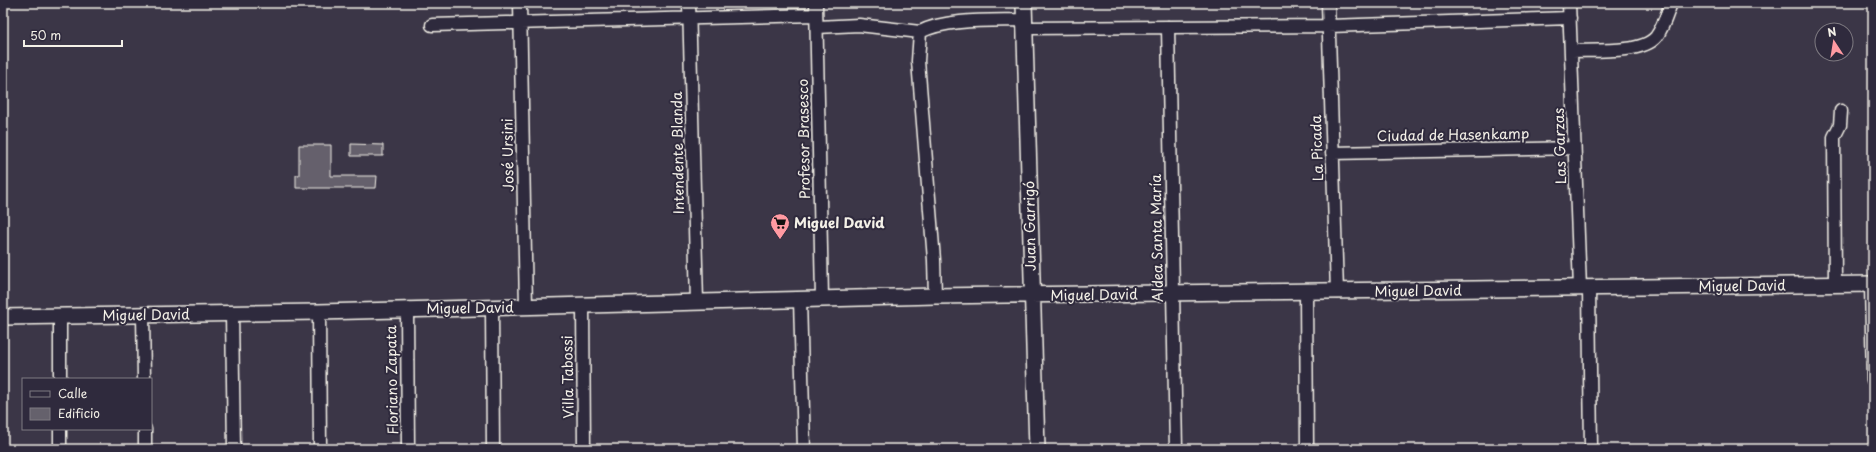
<svg xmlns="http://www.w3.org/2000/svg" width="1876" height="452" viewBox="0 0 1876 452" font-family="'Playpen Sans',sans-serif">
  <rect width="100%" height="100%" fill="#3b3647"/>
  <filter id="ink" filterUnits="userSpaceOnUse"><feTurbulence type="fractalNoise" baseFrequency=".025" numOctaves="2"/><feDisplacementMap in="SourceGraphic" scale="8" xChannelSelector="R" yChannelSelector="G"/><feConvolveMatrix kernelMatrix="1 2 1 2 8 2 1 2 1" color-interpolation-filters="sRGB"/></filter>
  <g filter="url(#ink)">
    <path fill="#65616c" stroke="#f4f1e8" d="M351 144 383 145V156H351Z
      M299 145H331V176H377L376 188H296V175H299Z"/>
    <g fill="none" stroke-linecap="round" stroke-linejoin="round">
      <defs>
        <path id="minor" d="M520 3 526 307
          M689 3 697 302
          M816 3 822 298
          M1328 3 1337 292
          M1569 3 1580 288
          M432 25 816 15
          M817 27 859 25 920 32
          M1168 27 1176 449
          M1025 28 1329 26 1570 18
          M1571 51C1593 50 1642 54 1656 37 1663 28 1667 14 1671 3
          M1332 153 1574 148
          M1835 284 1834 137 1840 125 1841 111
          M1871 284 1873 380
          M1589 288 1591 449
          M1306 292 1307 449
          M935 296 934 260 918 61 920 32C947 18 994 21 1024 20
          M800 299 804 449
          M583 305 584 449
          M492 308 493 449
          M407 310 408 449
          M319 312 320 449
          M232 313 234 449
          M143 315 144 379
          M60 316V379
          M60 429V449
          M145 429V449"/>
        <path id="tertiary" d="M1024 3 1037 449
          M3 317 319 312 935 296 1873 284"/>
      </defs>
      <use href="#minor" stroke="#f4f1e8" stroke-width="15"/>
      <use href="#tertiary" stroke="#f4f1e8" stroke-width="18"/>
      <use href="#minor" stroke="#2f2a3d" stroke-width="12"/>
      <use href="#tertiary" stroke="#2f2a3d" stroke-width="15"/>
    </g>
  </g>
  <defs>
    <symbol id="supermarket-pin" viewBox="-11 -11 22 30"><path d="M0 17L-7.5 6A9.5 9.5 0 1 1 7.5 6Z" fill="#ff9aa2" stroke="#2f2a3d"/><path d="M-6-5.5h2.5l.6 2H6L4.5 2H-2.5L-4.4-4H-6ZM-1.5 3.2a1.3 1.3 0 1 0 .1 0ZM3 3.2a1.3 1.3 0 1 0 .1 0Z" fill="#111"/></symbol>
  </defs>
  <g fill-rule="evenodd">
    <use href="#supermarket-pin" x="769" y="212" width="22" height="30"/>
  </g>
  <g text-anchor="middle" stroke-width="4" stroke-linejoin="round" paint-order="stroke">
    <g font-size="14" fill="#f4f1e8" stroke="#2f2a3d">
      <text transform="translate(1453 135) rotate(-1)" y="5">Ciudad de Hasenkamp</text>
      <text transform="translate(804 139) rotate(-91)" y="5">Profesor Brasesco</text>
      <text transform="translate(1560 146) rotate(-92)" y="5">Las Garzas</text>
      <text transform="translate(1317 148) rotate(-92)" y="5">La Picada</text>
      <text transform="translate(678 153) rotate(-91)" y="5">Intendente Blanda</text>
      <text transform="translate(508 155) rotate(-91)" y="5">José Ursini</text>
      <text transform="translate(1030 226) rotate(-91)" y="5">Juan Garrigó</text>
      <text transform="translate(1157 238) rotate(-91)" y="5">Aldea Santa María</text>
      <text transform="translate(1742 286) rotate(-1)" y="5">Miguel David</text>
      <text transform="translate(1418 291) rotate(-1)" y="5">Miguel David</text>
      <text transform="translate(1094 295) rotate(-1)" y="5">Miguel David</text>
      <text transform="translate(470 308) rotate(-1)" y="5">Miguel David</text>
      <text transform="translate(146 315) rotate(-1)" y="5">Miguel David</text>
      <text transform="translate(568 377) rotate(-91)" y="5">Villa Tabossi</text>
      <text transform="translate(392 380) rotate(-91)" y="5">Floriano Zapata</text>
    </g>
    <g font-size="14" font-weight="bold" fill="#f4f1e8" stroke="#2f2a3d" text-anchor="start">
      <text x="794" y="228">Miguel David</text>
    </g>
  </g>
  <rect width="1876" height="452" fill="none" stroke="#2f2a3d" stroke-width="16"/>
  <rect x="8" y="8" width="1860" height="436" fill="none" stroke="#f4f1e8" stroke-width="1.5" filter="url(#ink)"/>
  <rect x="22" y="378" width="130" height="52" fill="#2f2a3d" stroke="#7e7a81"/>
  <rect x="30" y="391" width="20" height="6" fill="#2f2a3d" stroke="#7e7a81"/>
  <text x="58" y="398" font-size="12" fill="#f4f1e8">Calle</text>
  <rect x="30" y="408" width="20" height="12" fill="#65616c" stroke="#7e7a81"/>
  <text x="58" y="418" font-size="12" fill="#f4f1e8">Edificio</text>
  <g transform="translate(1834 42) rotate(348)"><circle r="19" fill="#2f2a3d" stroke="#7e7a81"/>
  <path d="M0-3L7 15L0 10L-7 15Z" fill="#ff9aa2"/>
  <text y="-6" font-size="11" font-weight="bold" text-anchor="middle" fill="#f4f1e8">N</text>
  </g>
  <path d="M24 40v6h98v-6" fill="none" stroke="#f4f1e8" stroke-width="2"/>
  <text x="30" y="40" font-size="12" fill="#f4f1e8" stroke="#2f2a3d" stroke-width="3" paint-order="stroke">50 m</text>
</svg>
